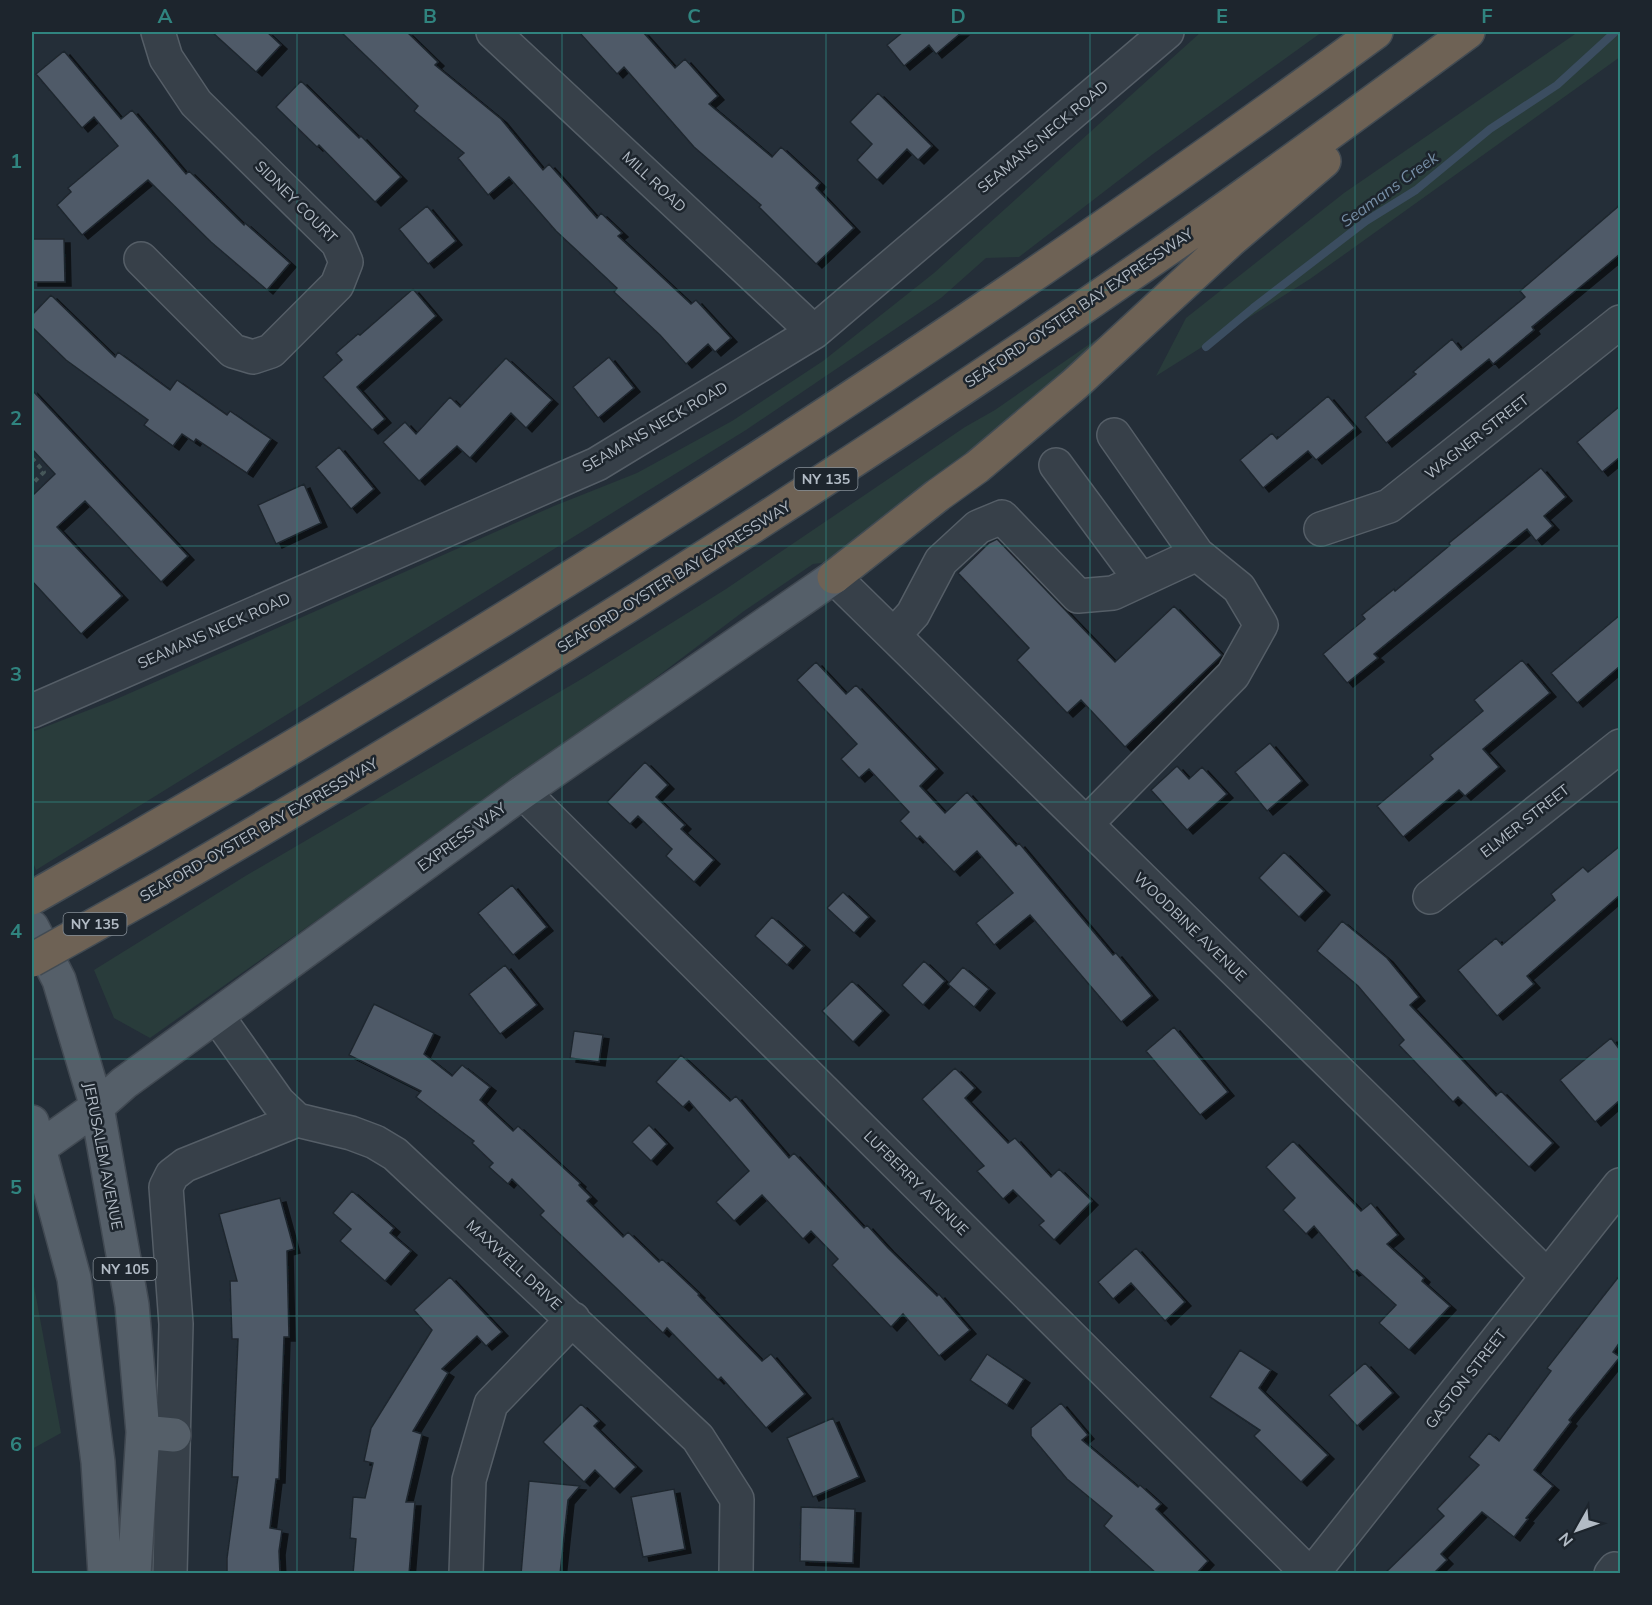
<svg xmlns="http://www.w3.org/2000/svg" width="1652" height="1605" viewBox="0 0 1652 1605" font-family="Mulish,sans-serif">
  <defs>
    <filter id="shadow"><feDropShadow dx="6" dy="4" stdDeviation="0" flood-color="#0009"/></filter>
  </defs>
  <rect width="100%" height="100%" fill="#242e38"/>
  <path fill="#293c3b" d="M1201 32H1322L1153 154 1019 257 986 258 941 298 746 430 36 870 32 860V732L112 701 554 506 637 473 732 421 823 361 934 273Z
    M1578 32H1620V57L1310 279 1156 376 1186 318 1344 193Z
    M1119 333 838 561 813 564 744 611 600 720 150 1038 114 1018 94 970 247 875 585 677 726 589 965 427 995 410 1104 334Z
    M32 1275 61 1433 32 1449Z"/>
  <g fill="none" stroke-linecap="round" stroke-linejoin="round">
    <path stroke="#3b4d60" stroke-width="8" d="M1206 347 1253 308 1366 221 1416 190 1490 129 1557 85 1615 32"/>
  </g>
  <path fill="#4f5a67" stroke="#1f272f" stroke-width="1.5" filter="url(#shadow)" d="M212 32H267L281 45 256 72Z
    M341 32H407L438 62 435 65 501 119 543 170 549 164 597 218 601 213 622 233 618 236 691 304 696 300 731 338 715 352 708 344 686 364 660 335 614 292 617 288 556 231 509 177 488 195 458 158 464 153 414 111 418 106Z
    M579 32H643L675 68 685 59 718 96 709 104 772 157 781 147 820 183 816 188 854 228 816 264 759 207 761 205 694 147 624 67 617 74Z
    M903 32H962L936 54 929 45 904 66 887 45Z
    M64 51 121 119 132 110 186 174 189 171 244 225 245 223 290 263 267 290 211 242 148 180 82 235 57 205 71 192 68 188 118 146 94 117 82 128 36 74Z
    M301 81 359 138 361 136 401 177 375 202 319 145 317 147 276 107Z
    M878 93 932 146 918 160 907 149 877 180 857 160 872 144 850 122Z
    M1620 205V254L1532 327 1534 330 1493 364 1489 359 1386 443 1365 417 1416 374 1413 372 1452 339 1461 350 1525 297 1520 291Z
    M427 206 456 241 428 264 399 229Z
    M32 239H64L65 282H32Z
    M413 289 436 316 357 387 385 419 372 430 323 377 342 360 336 353 358 334 360 335Z
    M51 295 115 357 118 352 170 390 177 380 227 415 230 411 271 439 247 473 196 439 194 442 182 434 173 446 144 425 148 420 66 360 32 327V315Z
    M609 357 634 388 598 418 573 387Z
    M506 358 552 400 526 428 511 413 470 458 457 446 419 481 383 442 405 422 416 434 450 397 460 407Z
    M32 390 188 556 161 582 85 501 57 527 122 596 81 634 32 581V496L55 474 32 449Z
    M1328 396 1355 428 1316 460 1308 451 1263 488 1240 460 1272 433 1277 439Z
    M1620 406V457L1602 472 1577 442Z
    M339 447 374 489 351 509 316 467Z
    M1541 468 1566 497 1544 516 1553 526 1536 541 1527 529 1374 654 1378 658 1347 683 1323 654 1365 619 1362 615 1394 589 1395 591 1450 545 1449 543Z
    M304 484 321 523 276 544 258 505Z
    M997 539 1115 662 1174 606 1222 655 1125 747 1081 700 1067 713 1017 660 1029 648 958 573 989 543Z
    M1620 615V666L1577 703 1551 673Z
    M1522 660 1550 693 1483 749 1499 767 1465 796 1459 790 1403 837 1377 806 1433 759 1430 755 1483 711 1474 700Z
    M816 662 846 694 856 685 937 769 920 786 945 813 967 792 1016 846 1019 843 1113 955 1116 953 1152 996 1121 1022 1030 915 994 945 976 923 1013 893 977 851 954 872 920 836 917 839 900 821 909 812 869 769 859 778 841 759 857 744 797 680Z
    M1270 743 1302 781 1267 811 1235 772Z
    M645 762 668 785 656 797 685 825 681 829 714 860 694 882 666 856 672 849 638 816 630 824 607 802Z
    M1177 766 1189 779 1202 767 1227 794 1187 830 1151 790Z
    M1620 846V895L1527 976 1534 984 1497 1016 1458 970 1496 938 1502 945 1555 900 1551 894 1583 867 1588 872Z
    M1284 852 1324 891 1299 917 1259 878Z
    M512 885 547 927 513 955 478 913Z
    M843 892 869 917 854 933 827 908Z
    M772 917 804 946 787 965 755 936Z
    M1342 921 1387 958 1419 997 1410 1005 1496 1096 1501 1091 1553 1143 1529 1167 1458 1097 1453 1102 1399 1045 1404 1040 1358 986 1317 951Z
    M924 961 945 981 923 1005 902 985Z
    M505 965 537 1005 500 1034 469 994Z
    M963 967 989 989 974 1007 948 984Z
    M852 981 883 1011 853 1042 822 1011Z
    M374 1004 434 1033 424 1054 452 1076 462 1065 490 1087 480 1100 513 1131 518 1126 580 1183 579 1185 591 1197 587 1201 623 1237 628 1232 659 1262 662 1259 699 1294 698 1295 762 1361 771 1354 805 1394 766 1428 721 1377 718 1380 667 1328 663 1333 540 1215 544 1211 512 1179 508 1184 489 1167 493 1163 472 1143 474 1141 416 1097 421 1091 349 1055Z
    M1174 1027 1228 1092 1200 1115 1146 1051Z
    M574 1031 603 1035 599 1062 570 1058Z
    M1611 1038 1620 1050V1100L1595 1122 1560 1080Z
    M681 1055 730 1101 736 1096 789 1158 794 1153 864 1228 867 1225 888 1248 937 1296 939 1294 970 1330 939 1356 903 1314 891 1327 832 1265 838 1259 811 1231 803 1239 762 1195 734 1221 716 1202 749 1171 689 1101 683 1107 656 1082Z
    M955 1068 975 1088 965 1098 1008 1143 1015 1138 1051 1177 1059 1169 1092 1201 1054 1240 1039 1225 1044 1221 1013 1190 1003 1199 977 1171 984 1166 922 1099Z
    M649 1125 667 1144 651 1161 632 1142Z
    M1293 1141 1361 1211 1371 1203 1398 1235 1387 1244 1424 1278 1422 1281 1450 1306 1409 1350 1379 1323 1396 1305 1357 1270 1353 1272 1314 1226 1306 1234 1283 1210 1295 1198 1266 1167Z
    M352 1191 394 1228 390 1233 411 1251 385 1281 340 1241 351 1229 333 1213Z
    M280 1198 294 1249 287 1251 289 1337H284L279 1479H276L270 1528 282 1530 279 1551 280 1574H227V1558L238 1477H232L238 1339H232L230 1281H237L219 1214Z
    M1136 1248 1185 1302 1165 1321 1131 1283 1113 1299 1098 1282Z
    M1620 1275V1342L1613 1352 1620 1357 1569 1420 1571 1422 1534 1470 1553 1486 1526 1518 1528 1519 1514 1537 1482 1512 1441 1554 1447 1560 1433 1574H1384L1444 1516 1437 1509 1479 1465 1469 1457 1489 1433 1499 1441 1551 1371 1547 1368Z
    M450 1277 502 1332 486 1346 477 1336 442 1369 448 1373 413 1431 422 1434 406 1502H415L409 1574H353L356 1539 350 1538 353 1497 365 1498 373 1463 364 1461 371 1428 432 1330 414 1310Z
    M1240 1350 1271 1370 1259 1388 1328 1455 1301 1482 1254 1436 1260 1430 1210 1397Z
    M987 1354 1024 1379 1007 1405 970 1380Z
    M1365 1363 1393 1393 1357 1426 1329 1395Z
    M1061 1403 1088 1435 1082 1440 1138 1487 1140 1485 1161 1504 1156 1509 1208 1561 1196 1574H1157L1104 1526 1112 1516 1067 1479 1031 1436V1428Z
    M581 1404 599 1421 594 1426 636 1467 614 1489 595 1470 584 1482 543 1442Z
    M833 1418 859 1477 813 1497 787 1438Z
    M529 1481 580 1486 568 1500 560 1574H521Z
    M674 1489 685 1549 643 1557 631 1497Z
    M801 1507 855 1509 853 1563 800 1561Z"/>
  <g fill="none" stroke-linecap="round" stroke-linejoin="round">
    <defs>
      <path id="minor" d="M493 32 814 332
        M141 259 233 351 253 357 271 351 337 285 346 262 338 243 196 103 166 58 158 32
        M1114 435 1197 554
        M1056 465 1141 580
        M1321 529 1389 506 1620 322
        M834 577 1547 1276
        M894 635 913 614 941 561 978 527 1002 517 1078 596 1113 593 1197 554 1239 588 1261 625 1233 675 1086 824
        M32 711 597 464 814 332 1167 32
        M523 792 1309 1574
        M1430 897 1620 746
        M217 1016 278 1102 297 1120 351 1133 375 1142 395 1154 698 1438 737 1499 736 1574
        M170 1574 176 1324 166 1187 172 1175 185 1165 297 1120
        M466 1574 469 1480 491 1404 573 1319
        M1312 1574 1620 1185
        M1611 1574 1615 1569 1619 1574"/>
      <path id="major" d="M32 927 59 980 97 1107 132 1305 143 1432 134 1574
        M32 1122 74 1278 98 1462 105 1574
        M32 1153 97 1107 124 1083 523 792 834 577
        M143 1432 174 1435"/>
      <path id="highway" d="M834 577 938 495 977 467 1075 384 1231 240 1324 161
        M159 889C506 688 845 473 1175 244 1274 175 1371 103 1468 32
        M32 898C496 635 946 348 1376 32"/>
    </defs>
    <use href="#minor" stroke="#555e67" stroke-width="36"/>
    <use href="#major" stroke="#414952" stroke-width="36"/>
    <use href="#highway" stroke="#424b53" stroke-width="36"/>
    <path stroke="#465759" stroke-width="4" stroke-dasharray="4.5 4.5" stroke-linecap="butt" d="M32 458 44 472 32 484"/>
    <use href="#minor" stroke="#374049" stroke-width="33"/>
    <use href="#major" stroke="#555f69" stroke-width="33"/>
    <use href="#highway" stroke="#6e6255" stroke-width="33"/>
    <defs>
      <path id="highway-bridge" d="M32 960 159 889"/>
    </defs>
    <use href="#highway-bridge" stroke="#424b53" stroke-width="36" stroke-linecap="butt"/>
    <use href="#highway-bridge" stroke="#6e6255" stroke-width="33"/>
  </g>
  <path fill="none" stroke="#30847f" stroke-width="1.5" stroke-opacity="0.55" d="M297 32V1574M562 32V1574M826 32V1574M1090 32V1574M1355 32V1574M32 290H1620M32 546H1620M32 802H1620M32 1059H1620M32 1316H1620"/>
  <g text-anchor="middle" stroke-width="5" stroke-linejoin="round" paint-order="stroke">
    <g fill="#1d252d" stroke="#858e97" stroke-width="1.5">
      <rect x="794.5" y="468" width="63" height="22" rx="4.5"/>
      <rect x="63.5" y="913" width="63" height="22" rx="4.5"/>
      <rect x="93.5" y="1258" width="63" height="22" rx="4.5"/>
    </g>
    <g font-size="14" font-weight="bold" fill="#b2bbc5">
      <text x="826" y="484">NY 135</text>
      <text x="95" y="929">NY 135</text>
      <text x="125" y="1274">NY 105</text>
    </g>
    <g font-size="15" fill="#b2bbc5" stroke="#1d252d">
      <text transform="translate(1043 137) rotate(-40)" y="5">SEAMANS NECK ROAD</text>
      <text transform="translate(654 182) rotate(43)" y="5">MILL ROAD</text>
      <text transform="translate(296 202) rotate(45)" y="5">SIDNEY COURT</text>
      <text transform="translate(1079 308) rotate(-34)" y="5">SEAFORD-OYSTER BAY EXPRESSWAY</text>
      <text transform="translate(655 427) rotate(-30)" y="5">SEAMANS NECK ROAD</text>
      <text transform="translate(1477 437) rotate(-38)" y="5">WAGNER STREET</text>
      <text transform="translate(674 577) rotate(-32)" y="5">SEAFORD-OYSTER BAY EXPRESSWAY</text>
      <text transform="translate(214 631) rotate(-24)" y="5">SEAMANS NECK ROAD</text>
      <text transform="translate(1525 821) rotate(-38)" y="5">ELMER STREET</text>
      <text transform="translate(259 830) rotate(-30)" y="5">SEAFORD-OYSTER BAY EXPRESSWAY</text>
      <text transform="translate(462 837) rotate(-36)" y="5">EXPRESS WAY</text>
      <text transform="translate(1190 927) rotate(44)" y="5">WOODBINE AVENUE</text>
      <text transform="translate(103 1156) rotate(79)" y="5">JERUSALEM AVENUE</text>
      <text transform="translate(916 1183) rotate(45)" y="5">LUFBERRY AVENUE</text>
      <text transform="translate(514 1265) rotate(43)" y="5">MAXWELL DRIVE</text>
      <text transform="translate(1466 1379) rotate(-52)" y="5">GASTON STREET</text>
    </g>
    <g font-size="16" font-style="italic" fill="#768ea6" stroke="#1d252d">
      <text transform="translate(1389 189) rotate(-36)" y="6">Seamans Creek</text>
    </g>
  </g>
  <rect width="1652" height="1605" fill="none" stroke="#1d252d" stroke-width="66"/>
  <g transform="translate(1577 1530) rotate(230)" stroke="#1d252d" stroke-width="4.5" paint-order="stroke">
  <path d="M0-4.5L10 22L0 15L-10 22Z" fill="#b2bbc5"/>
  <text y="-9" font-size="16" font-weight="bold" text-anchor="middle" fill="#b2bbc5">N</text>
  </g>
  <rect x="33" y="33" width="1586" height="1539" fill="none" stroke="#30847f" stroke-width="2"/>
  <g font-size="20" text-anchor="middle" font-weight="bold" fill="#30847f">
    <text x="165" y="23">A</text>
    <text x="430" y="23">B</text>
    <text x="694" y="23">C</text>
    <text x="958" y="23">D</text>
    <text x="1222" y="23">E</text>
    <text x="1487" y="23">F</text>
    <text x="16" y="168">1</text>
    <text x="16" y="425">2</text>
    <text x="16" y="681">3</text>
    <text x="16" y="938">4</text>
    <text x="16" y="1194">5</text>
    <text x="16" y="1451">6</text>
  </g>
</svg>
